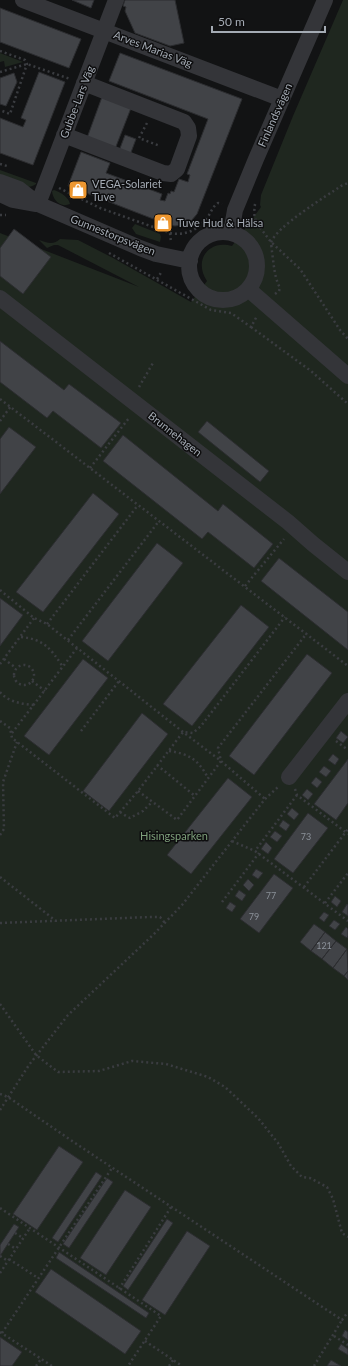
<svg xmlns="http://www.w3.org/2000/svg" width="348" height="1366" viewBox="0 0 348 1366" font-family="Lato,sans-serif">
  <rect width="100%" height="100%" fill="#121314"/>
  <path fill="#1f271f" d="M343 0H348V1366H0V233L139 287 58 245H54L47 248 39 240C47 243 54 245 60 239L78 240 113 258 191 302 207 281C193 260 209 239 232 246L261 207 260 205 261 195 293 116Z
    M0 53 23 62 5 67 4 61 0 62Z
    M0 170 36 183V184C26 192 11 182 0 177Z
    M54 190C61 192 69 198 70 204 61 208 53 201 52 191Z
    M135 224 160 234 161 237 160 242 136 234 132 228Z"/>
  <path fill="#414347" stroke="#2c2d30" d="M72 0H94L91 8Z
    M125 0H175L184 43 170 46 135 33 125 11 126 7 123 6Z
    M0 8 81 39 69 68 0 42Z
    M120 53 242 99 197 214 191 221 187 224 175 226 169 225 68 186 81 152 110 163 106 173 162 194 160 200 165 201 168 193 170 194 171 191 174 192 179 179 188 182 190 175 187 174 208 119 109 81Z
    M39 72 65 82 33 165 0 153V118L23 127 26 120 21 118Z
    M14 73 17 82 6 106 0 104V78Z
    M102 97 131 108 115 149 87 138Z
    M125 135 136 139 130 155 119 151Z
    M14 229 51 257 23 294 0 276V248Z
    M0 341 64 390 69 384 121 423 101 448 53 411 47 418 0 382Z
    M207 421 269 471 260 482 198 432Z
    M9 427 36 447 0 494V439Z
    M123 435 218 511 223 504 273 544 254 568 208 532 202 539 103 461Z
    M93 493 119 514 43 612 16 592Z
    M157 543 183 563 108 661 82 641Z
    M279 558 348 612V650L261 581Z
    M0 598 23 615 0 646Z
    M241 605 269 627 192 726 163 704Z
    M307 654 332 673 254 775 229 756Z
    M83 659 108 678 49 755 24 736Z
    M142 713 168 734 109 811 83 791Z
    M341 731 348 737 343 743 336 738Z
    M333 754 339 759 335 765 328 760Z
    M348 759V803L336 820 314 804Z
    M324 766 331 771 326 777 319 772Z
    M316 777 322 782 317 788 311 783Z
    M228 778 252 797 191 874 167 855Z
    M307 789 313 794 308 800 302 795Z
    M292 808 299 814 294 820 287 814Z
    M308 813 328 828 293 873 274 859Z
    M283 820 290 825 286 831 279 826Z
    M275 831 282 836 277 842 270 837Z
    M266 842 272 848 268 854 261 849Z
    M256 869 263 873 258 879 252 875Z
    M274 874 293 888 259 933 240 919Z
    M248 879 254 885 249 891 243 885Z
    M239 890 246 895 242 901 235 896Z
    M335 896 341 901 337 907 331 902Z
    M230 902 236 906 232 912 226 908Z
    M347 904 348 905V916L342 912Z
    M324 912 329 915 324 922 319 918Z
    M334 920 340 924 335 930 329 926Z
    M314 924 325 932 311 951 300 942Z
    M346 927 348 929V936L347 938 341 934Z
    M325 932 336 941 322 959 311 951Z
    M336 941 347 949 333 968 322 959Z
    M347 949 348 971 344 976 333 968Z
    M348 971V980L344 976Z
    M59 1146 83 1162 37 1230 13 1214Z
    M96 1172 102 1176 58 1242 52 1238Z
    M107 1178 113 1182 69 1248 63 1244Z
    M125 1190 151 1207 106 1275 80 1258Z
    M167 1219 173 1223 128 1290 123 1286Z
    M14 1224 19 1227 0 1256V1245Z
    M187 1231 210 1246 165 1315 142 1300Z
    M59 1252 149 1313 146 1318 56 1258Z
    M51 1269 141 1331 125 1354 35 1292Z
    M345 1330 348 1332V1340L342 1336Z
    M0 1337 22 1352 12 1366H0Z
    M341 1344 348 1349V1355L338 1349Z
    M331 1360 341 1366H327Z"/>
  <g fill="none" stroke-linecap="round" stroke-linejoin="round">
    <path stroke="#3a3c40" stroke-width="2.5" stroke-dasharray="2 3" stroke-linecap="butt" d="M0 51 25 60 27 64 10 114 0 110
      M0 72 27 64 70 79
      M147 123 139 138 160 146
      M0 164 7 166
      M59 188 100 208 170 233 171 242
      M255 204 254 213 256 222 271 242 300 269 340 330 348 339
      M0 215H6
      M170 233C184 236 199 230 207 218 211 213 212 207 218 203L222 204
      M109 253 211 310 231 313 251 327 257 316
      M157 279 162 271
      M275 294 279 291 280 288C274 276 274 265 272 252 272 249 271 245 271 243 274 228 328 195 341 186L348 183
      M251 327 311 371 348 404
      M139 387 153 363
      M0 399 348 666
      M0 421 11 406
      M90 468 129 418
      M245 586 284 539
      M0 590 34 618 47 624 183 732 221 761 265 799
      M47 624 138 505
      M21 637C44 639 51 649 63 667
      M68 640 159 521
      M4 659 16 668
      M0 664 34 618
      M14 675a10 10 0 1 1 20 0a10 10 0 1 1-20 0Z
      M32 681 45 691
      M0 692C8 702 22 704 34 705
      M0 721 10 728 12 738 115 818 138 791 183 732 193 733 201 726 285 617
      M81 731 119 681
      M12 733 77 648
      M336 741 348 750
      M169 751C189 754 198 759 208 778
      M157 765 195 796
      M295 789 297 795 348 834
      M138 791 177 820 221 761 218 748 307 633
      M297 795 255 851 348 921
      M120 812 126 816 130 818 143 811 152 802
      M0 835 4 829 3 782 17 742
      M232 841 255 851
      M0 877 56 921
      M304 887 348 829
      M222 902 259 853
      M325 903 348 873
      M0 923 150 917H160L165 923
      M0 1004 36 1055 58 1072 99 1071 132 1061 166 1064 208 1077 225 1087 258 1118 278 1143 291 1166 302 1177 310 1178 327 1187 333 1199 342 1233 348 1237
      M0 1094 8 1097 78 1145 342 1320 348 1312
      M0 1110 29 1065 68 1015 153 935 182 905 265 799 278 787
      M0 1208 161 1316 128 1366
      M15 1233 23 1238
      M8 1244 16 1249
      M0 1256 8 1261
      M9 1259 38 1278
      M0 1273 30 1228
      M119 1289 171 1207
      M0 1332 52 1366
      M2 1333 112 1168
      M334 1336 348 1345
      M145 1341 182 1366
      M36 1366 41 1359
      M169 1366 173 1360
      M314 1366 342 1320"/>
    <path stroke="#343539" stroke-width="16" d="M23 0 282 99
      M64 135 163 173 171 174 177 169 189 136 188 128 184 122 84 83
      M0 182 19 189 38 204 140 248 156 254 190 261
      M0 194 13 200 35 204
      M38 204 116 0
      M189 266a34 34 0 1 1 68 0a34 34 0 1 1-68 0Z
      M231 233 235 210 256 159 325 0
      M248 289 348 376
      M0 298 288 522 313 544 348 572
      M289 777 348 701"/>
  </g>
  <defs>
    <symbol id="shop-square" viewBox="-11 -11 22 22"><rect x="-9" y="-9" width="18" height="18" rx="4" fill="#ed9731" stroke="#0e0e0f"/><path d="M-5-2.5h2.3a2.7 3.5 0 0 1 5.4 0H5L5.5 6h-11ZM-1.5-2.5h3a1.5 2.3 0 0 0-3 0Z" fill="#fff"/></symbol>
  </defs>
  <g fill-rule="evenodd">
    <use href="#shop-square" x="67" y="179" width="22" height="22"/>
    <use href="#shop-square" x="152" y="212" width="22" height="22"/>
  </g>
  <g text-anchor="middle" stroke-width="3" stroke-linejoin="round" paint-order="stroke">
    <g font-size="9" fill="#8b9199">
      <text x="306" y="840">73</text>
      <text x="271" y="899">77</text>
      <text x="254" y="920">79</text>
      <text x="324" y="949">121</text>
    </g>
    <g font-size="11" fill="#a4abb4" stroke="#0e0e0f">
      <text transform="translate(153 49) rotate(21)" y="4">Arves Marias Väg</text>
      <text transform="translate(77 102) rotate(-69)" y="4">Gubbe-Lars Väg</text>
      <text transform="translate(275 115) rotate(-66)" y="4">Finlandsvägen</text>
      <text transform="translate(113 235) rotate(22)" y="4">Gunnestorpsvägen</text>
      <text transform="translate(175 434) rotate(38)" y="4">Brunnehagen</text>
    </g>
    <g font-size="11" fill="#a4abb4" stroke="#0e0e0f" text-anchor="start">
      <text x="92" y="188">VEGA-Solariet<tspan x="92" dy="13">Tuve</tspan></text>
      <text x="177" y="227">Tuve Hud &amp; Hälsa</text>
    </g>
    <g font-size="11" fill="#7e9f7b" stroke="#0e0e0f">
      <text x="174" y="840">Hisingsparken</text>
    </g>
  </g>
  <path d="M212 26v6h113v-6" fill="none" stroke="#a4abb4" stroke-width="2"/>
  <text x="218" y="26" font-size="12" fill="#a4abb4" stroke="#0e0e0f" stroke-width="3" paint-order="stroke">50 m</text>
</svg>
